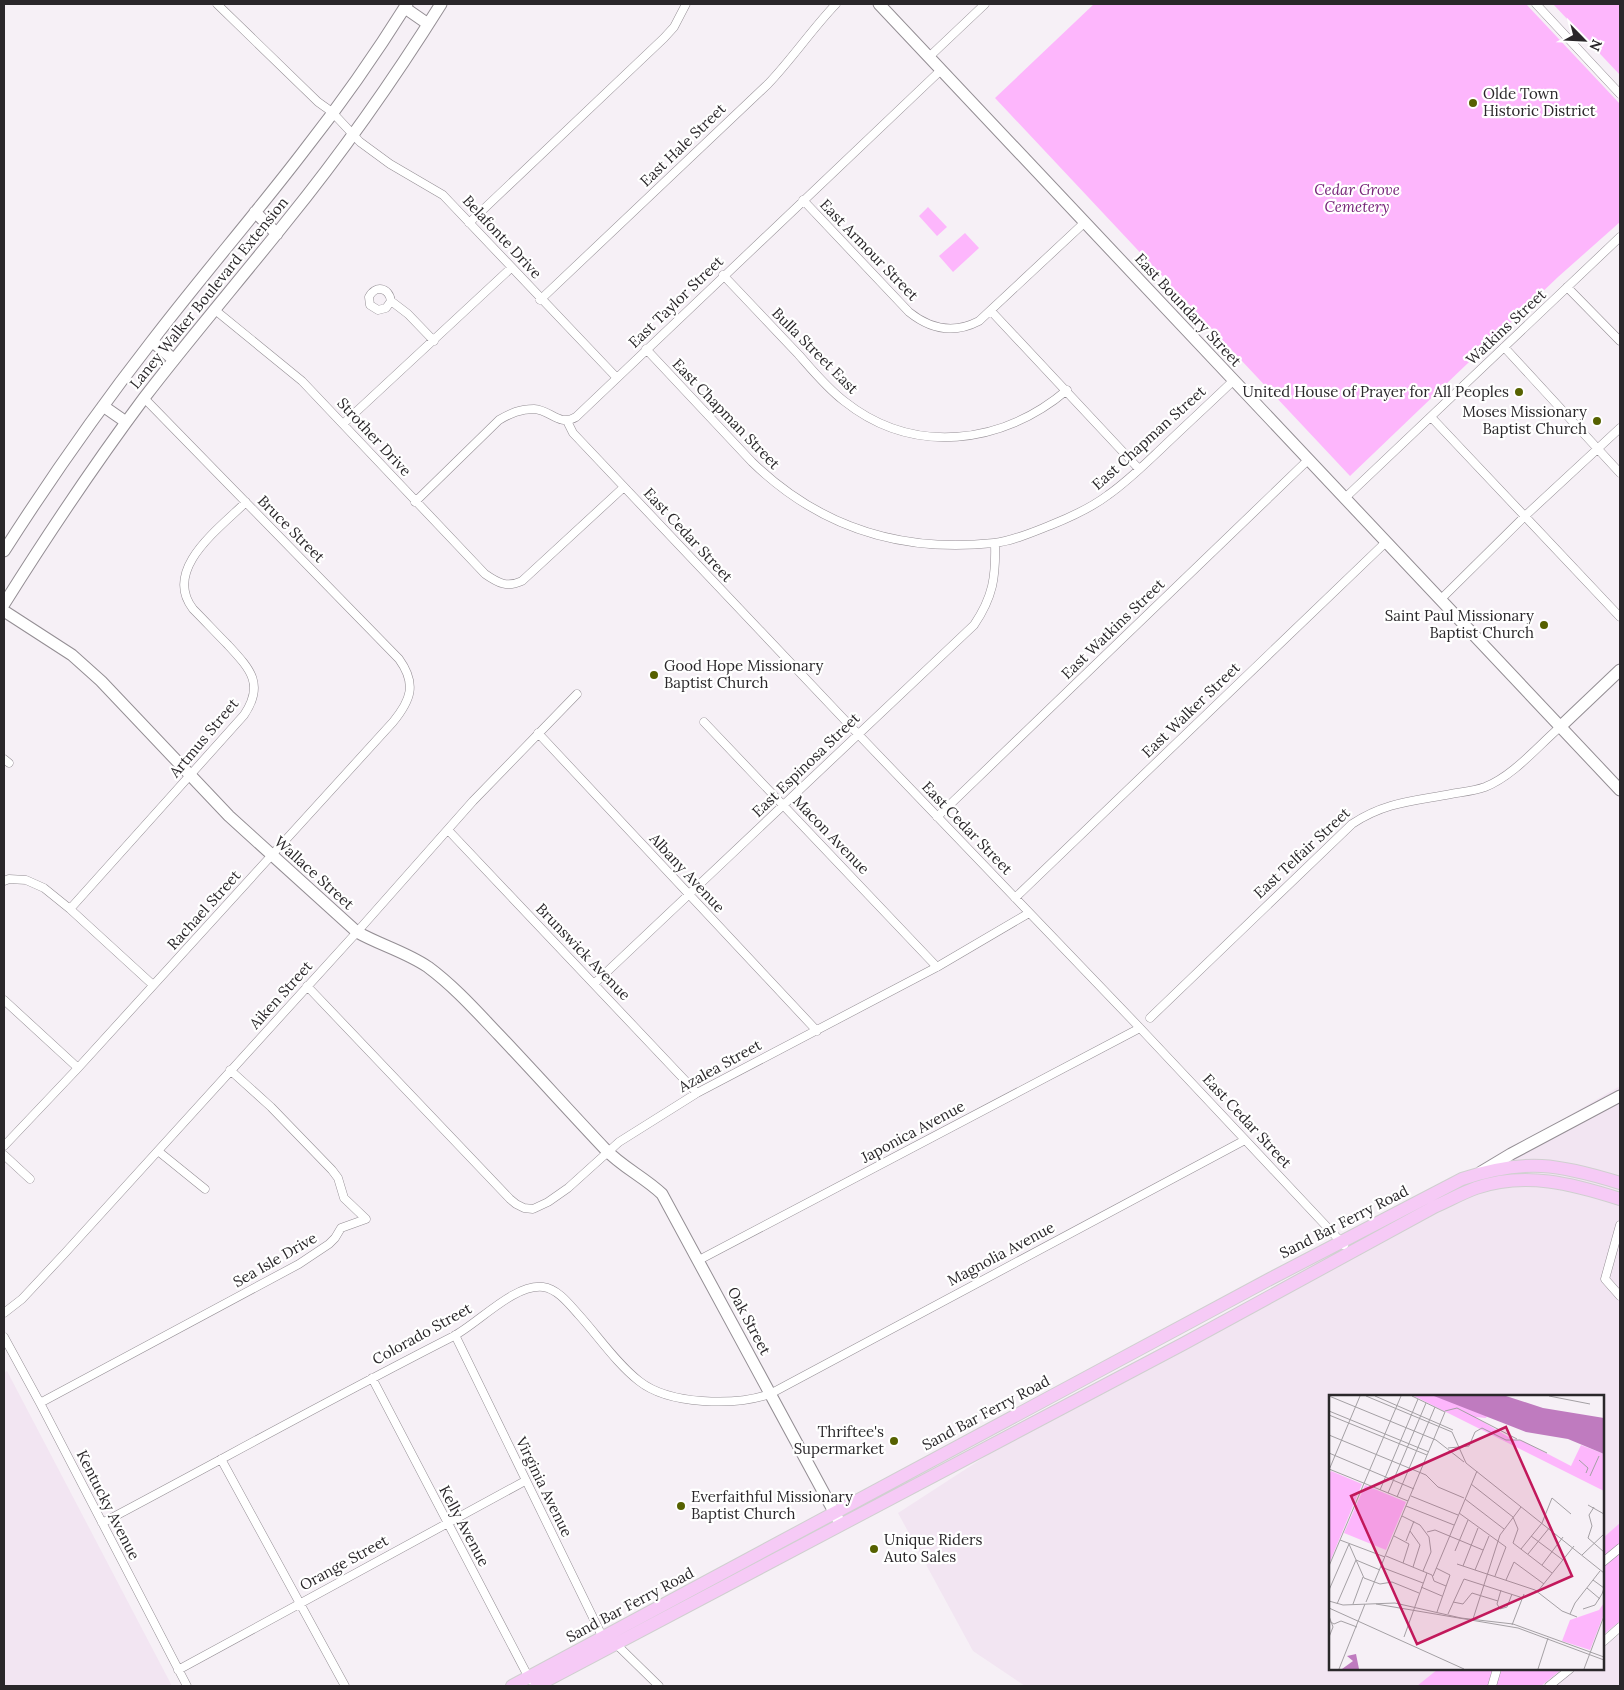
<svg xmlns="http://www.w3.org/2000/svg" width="1624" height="1690" viewBox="0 0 1624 1690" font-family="Lora,serif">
  <rect width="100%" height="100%" fill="#f6f0f6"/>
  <path fill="#f2e5f2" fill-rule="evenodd" d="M1620 1086V1686H1025L973 1651 898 1513 1023 1432ZM1330 1396H1603V1669H1330Z
    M7 1371 172 1686H4V1373Z"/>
  <path fill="#fdb6fc" d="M1094 4H1526L1620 104V222L1558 277 1350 476 995 98Z
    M1553 4H1620V75Z
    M928 207 947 227 937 236 919 216Z
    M965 233 979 248 953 272 939 256Z
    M1620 1523V1621L1603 1635V1538Z
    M1438 1669H1562L1541 1686H1417Z"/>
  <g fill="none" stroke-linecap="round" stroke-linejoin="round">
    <defs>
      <path id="street" d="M217 4 318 102 332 112 360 142 390 164 443 195 616 377
        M1536 4 1620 94
        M929 57 985 4
        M803 200 909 312C930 329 954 334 979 321L1084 223
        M469 223 664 38 674 27 686 4
        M723 275C749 302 774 329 799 355 813 371 827 388 844 401 913 456 1002 445 1067 390
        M1567 287 1620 341
        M540 300 768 84C792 59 812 29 836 4
        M391 301 386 308 378 310 370 305 369 297C375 285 389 287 391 301L408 314 434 341
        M215 310 302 381 485 574C498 583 507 588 522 581L624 487
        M991 311 1139 469
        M1504 347 1620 473
        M646 349 752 462C819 527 901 553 994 543 1013 541 1033 532 1051 525 1071 517 1091 508 1108 495 1128 481 1145 464 1162 448 1186 425 1210 403 1234 380
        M1431 417 1620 617
        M567 421 573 433 858 734 1140 1028 1344 1245
        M343 424 511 268
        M1345 498 1620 237
        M415 502 499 420C511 413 520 409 534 409 551 410 559 427 576 417L941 70
        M1440 600 1525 516 1620 428
        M704 722 937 967
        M538 733 817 1031
        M4 759 9 763
        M937 817 1308 460
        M448 830 697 1093
        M4 881 9 879 26 880 44 888 70 909 153 985
        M1015 898 1386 542
        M70 909 244 715C265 684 250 669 228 645 216 633 205 621 193 609 162 569 220 528 246 502
        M594 984 974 625C993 597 996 577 995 543
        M307 986 510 1199 516 1204 524 1208 533 1209 548 1202 568 1188 619 1142 697 1093 937 967 1029 913
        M4 1000 78 1068
        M1150 1018 1352 824C1385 802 1414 801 1451 794 1462 792 1474 791 1485 787 1513 776 1537 747 1560 727
        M4 1146 78 1068 393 722C411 700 417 684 399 659L144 398
        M158 1151 205 1189
        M4 1155 30 1179
        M1620 1225 1605 1279 1620 1296
        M699 1260 1140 1028
        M4 1313 22 1299 65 1253 357 932 473 801 577 694
        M455 1335 603 1638 616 1644 659 1686
        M4 1337 40 1403 187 1686
        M372 1378 530 1680
        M40 1403 299 1264 329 1244 335 1238 341 1228 366 1219 344 1198 338 1178 332 1170 271 1107 230 1070
        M221 1459 345 1686
        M102 1523C219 1461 334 1397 452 1337 478 1324 513 1284 543 1287 558 1289 569 1304 579 1315 598 1336 617 1364 639 1381 669 1405 735 1406 770 1394L1245 1140
        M1603 1562 1620 1548
        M1603 1642 1620 1627
        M178 1670 525 1481
        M1492 1686 1497 1669
        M1549 1686 1570 1669"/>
      <path id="secondary" d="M879 4 1620 790
        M405 8 428 24
        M255 212 277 234
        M152 341 174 360
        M103 406 126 422
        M4 551C50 479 99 409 152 341 201 277 254 216 303 152 340 105 375 55 407 4
        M4 604C48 534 94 465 144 398 190 338 239 281 286 222 342 153 394 79 441 4
        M4 611 72 655 101 681 229 816 357 932C380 945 406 952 428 967 455 987 477 1012 499 1035 535 1073 570 1112 605 1149 622 1167 644 1177 662 1194L839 1521
        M1560 727 1620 670
        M1481 1172 1511 1154 1620 1096"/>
      <path id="primary" d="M512 1686 1270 1279 1462 1179C1525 1158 1559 1164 1620 1183
        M536 1686 1183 1344 1434 1207C1448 1201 1462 1193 1476 1188 1525 1171 1573 1184 1620 1199"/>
    </defs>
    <use href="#street" stroke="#948e94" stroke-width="9"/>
    <use href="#secondary" stroke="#948e94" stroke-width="13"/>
    <use href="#primary" stroke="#d0cfd0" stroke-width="14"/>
    <use href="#street" stroke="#fff" stroke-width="8"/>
    <use href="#secondary" stroke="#fff" stroke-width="11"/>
    <use href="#primary" stroke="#f6caf6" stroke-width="12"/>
  </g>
  <g fill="#566100" stroke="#fff" stroke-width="2">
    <circle cx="1473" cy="103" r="5"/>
    <circle cx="1519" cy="392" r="5"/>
    <circle cx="1597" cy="421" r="5"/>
    <circle cx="1544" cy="625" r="5"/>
    <circle cx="654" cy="675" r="5"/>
    <circle cx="894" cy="1441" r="5"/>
    <circle cx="681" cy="1506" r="5"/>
    <circle cx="874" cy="1549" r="5"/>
  </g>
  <g text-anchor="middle" stroke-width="4.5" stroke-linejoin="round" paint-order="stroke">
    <g font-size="15" fill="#2a272a" stroke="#fff" text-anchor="start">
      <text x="1483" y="99">Olde Town<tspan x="1483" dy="17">Historic District</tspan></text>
      <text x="1509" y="397" text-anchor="end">United House of Prayer for All Peoples</text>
      <text x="1587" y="417" text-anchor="end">Moses Missionary<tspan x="1587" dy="17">Baptist Church</tspan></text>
      <text x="1534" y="621" text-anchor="end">Saint Paul Missionary<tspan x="1534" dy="17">Baptist Church</tspan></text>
      <text x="664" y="671">Good Hope Missionary<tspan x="664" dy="17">Baptist Church</tspan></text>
      <text x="884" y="1437" text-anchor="end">Thriftee's<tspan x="884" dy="17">Supermarket</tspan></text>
      <text x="691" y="1502">Everfaithful Missionary<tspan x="691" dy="17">Baptist Church</tspan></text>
      <text x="884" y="1545">Unique Riders<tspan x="884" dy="17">Auto Sales</tspan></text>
    </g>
    <g font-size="15" fill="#2a272a" stroke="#fff">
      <text transform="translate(683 145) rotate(-44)" y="5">East Hale Street</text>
      <text transform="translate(502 237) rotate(47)" y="5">Belafonte Drive</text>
      <text transform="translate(869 250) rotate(46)" y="5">East Armour Street</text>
      <text transform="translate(209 293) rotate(-51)" y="5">Laney Walker Boulevard Extension</text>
      <text transform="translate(676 302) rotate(-44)" y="5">East Taylor Street</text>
      <text transform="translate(1188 310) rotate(47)" y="5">East Boundary Street</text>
      <text transform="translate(1506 327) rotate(-43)" y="5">Watkins Street</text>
      <text transform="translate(815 351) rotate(45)" y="5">Bulla Street East</text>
      <text transform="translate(726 414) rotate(46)" y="5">East Chapman Street</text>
      <text transform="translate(374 437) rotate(47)" y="5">Strother Drive</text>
      <text transform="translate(1149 438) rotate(-42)" y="5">East Chapman Street</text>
      <text transform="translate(291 529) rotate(45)" y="5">Bruce Street</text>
      <text transform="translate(688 535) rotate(47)" y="5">East Cedar Street</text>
      <text transform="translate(1113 629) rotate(-44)" y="5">East Watkins Street</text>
      <text transform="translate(1191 710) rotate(-44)" y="5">East Walker Street</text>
      <text transform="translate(204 738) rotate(-50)" y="5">Artmus Street</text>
      <text transform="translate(806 765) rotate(-44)" y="5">East Espinosa Street</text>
      <text transform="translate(967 828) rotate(46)" y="5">East Cedar Street</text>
      <text transform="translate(831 835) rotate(46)" y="5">Macon Avenue</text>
      <text transform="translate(1302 853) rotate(-43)" y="5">East Telfair Street</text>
      <text transform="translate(314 873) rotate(42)" y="5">Wallace Street</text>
      <text transform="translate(687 873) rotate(47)" y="5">Albany Avenue</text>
      <text transform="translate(204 910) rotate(-48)" y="5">Rachael Street</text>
      <text transform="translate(583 952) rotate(46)" y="5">Brunswick Avenue</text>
      <text transform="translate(281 995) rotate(-48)" y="5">Aiken Street</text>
      <text transform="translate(720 1066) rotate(-29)" y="5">Azalea Street</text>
      <text transform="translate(1247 1121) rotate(47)" y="5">East Cedar Street</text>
      <text transform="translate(913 1132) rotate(-28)" y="5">Japonica Avenue</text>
      <text transform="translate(1344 1222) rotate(-27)" y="5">Sand Bar Ferry Road</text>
      <text transform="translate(1001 1254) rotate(-28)" y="5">Magnolia Avenue</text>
      <text transform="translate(275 1260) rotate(-30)" y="5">Sea Isle Drive</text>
      <text transform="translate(749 1321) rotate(62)" y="5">Oak Street</text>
      <text transform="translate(422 1334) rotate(-29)" y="5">Colorado Street</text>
      <text transform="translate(986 1413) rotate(-28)" y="5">Sand Bar Ferry Road</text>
      <text transform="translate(544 1487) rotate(64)" y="5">Virginia Avenue</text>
      <text transform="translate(108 1505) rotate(63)" y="5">Kentucky Avenue</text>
      <text transform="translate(464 1526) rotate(62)" y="5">Kelly Avenue</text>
      <text transform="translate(344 1563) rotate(-29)" y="5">Orange Street</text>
      <text transform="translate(630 1605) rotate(-28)" y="5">Sand Bar Ferry Road</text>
    </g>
    <g font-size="15" font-style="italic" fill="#762478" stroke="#fff">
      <text x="1357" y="195">Cedar Grove<tspan x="1357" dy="17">Cemetery</tspan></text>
    </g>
  </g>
  <g transform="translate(1329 1395)">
    <rect width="275" height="275" fill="#f6f0f6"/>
    <path d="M85 1H127L161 14 157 23 146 22 183 44 194 46 242 71 252 50 275 59V96ZM2 76 33 89 0 169V80ZM36 90 77 107 57 155 15 138ZM275 208V219L261 255 233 246 241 225 270 215Z" fill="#fdb6fc"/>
    <path d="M105 1H177L214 13 275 23V59L239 44 197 37ZM27 259 30 274H13L24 266 18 261Z" fill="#bf7bbf"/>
    <path fill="none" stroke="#a4a0a4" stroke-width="1" d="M0 1 107 45 135 67M37 1 123 37 137 68 275 178M46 1 124 35M220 1 261 9M0 16 100 57M116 16 128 13 188 44M0 20 98 60M0 40 97 80 109 92 135 103M119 53 140 51 146 37 153 33 177 45H191L218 58M0 58 85 94M250 65 259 73 257 78M0 74 79 106M0 75 31 1M261 81 270 61M142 89 184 122 189 134 184 148 223 178M51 95 89 4M59 98 97 8M82 101 129 120M68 102 106 12M136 104 175 134M259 110 275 119M77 111 125 130M265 112 260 120 263 131 259 143 275 157M130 118 177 152 166 181M73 121 91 130 100 142 102 157 94 176M81 136 91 150 84 172M98 137 106 135 154 155M65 141 80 149 74 168M202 141 234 165M11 145 56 162M77 146 85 126M20 149 35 183 51 189 63 187 90 198M192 154 213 128 223 103 242 119M126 156 139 125M199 159 221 132M253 160 275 139M57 161 103 180 105 186 117 191M128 169 206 195 233 216 248 222M213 170 234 142M0 171 72 1M134 171 149 133M52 172 94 188M107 173 121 180 108 217M146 175 160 141M104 181 148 76M177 185 185 167 215 189M92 192 113 201M258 193 271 204M0 195 20 149M172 195 168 209 171 214 178 212 183 199M209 196 245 151M0 206 14 210 66 208 132 223 184 229 275 262M37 207 116 17 83 1M124 207 134 209 143 198 169 206M8 209 27 165 51 175M24 209 34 182M47 209 189 233 275 265M0 213 135 274M254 214 266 210 273 199 275 193 264 185M119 219 135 184 194 203M241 219 246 208 271 176M0 221 4 232 0 242M144 224 171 140 192 112M0 226 5 229 12 226 28 232M183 230 195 199M75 242 98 178M10 274 36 209M209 274 219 243M255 274 275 221"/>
    <path fill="#c2185b" fill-opacity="0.15" stroke="#c2185b" stroke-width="2.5" d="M177 32 243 181 88 249 22 101Z"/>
    <rect width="275" height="275" fill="none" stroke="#2a272a" stroke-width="2.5"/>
  </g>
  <rect width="1624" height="1690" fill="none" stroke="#2a272a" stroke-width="10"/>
  <g transform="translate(1584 40) rotate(114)" stroke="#ffffff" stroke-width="4" paint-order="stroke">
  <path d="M0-4L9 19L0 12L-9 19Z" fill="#2a272a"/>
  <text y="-8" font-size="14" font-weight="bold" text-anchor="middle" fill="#2a272a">N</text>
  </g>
</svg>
